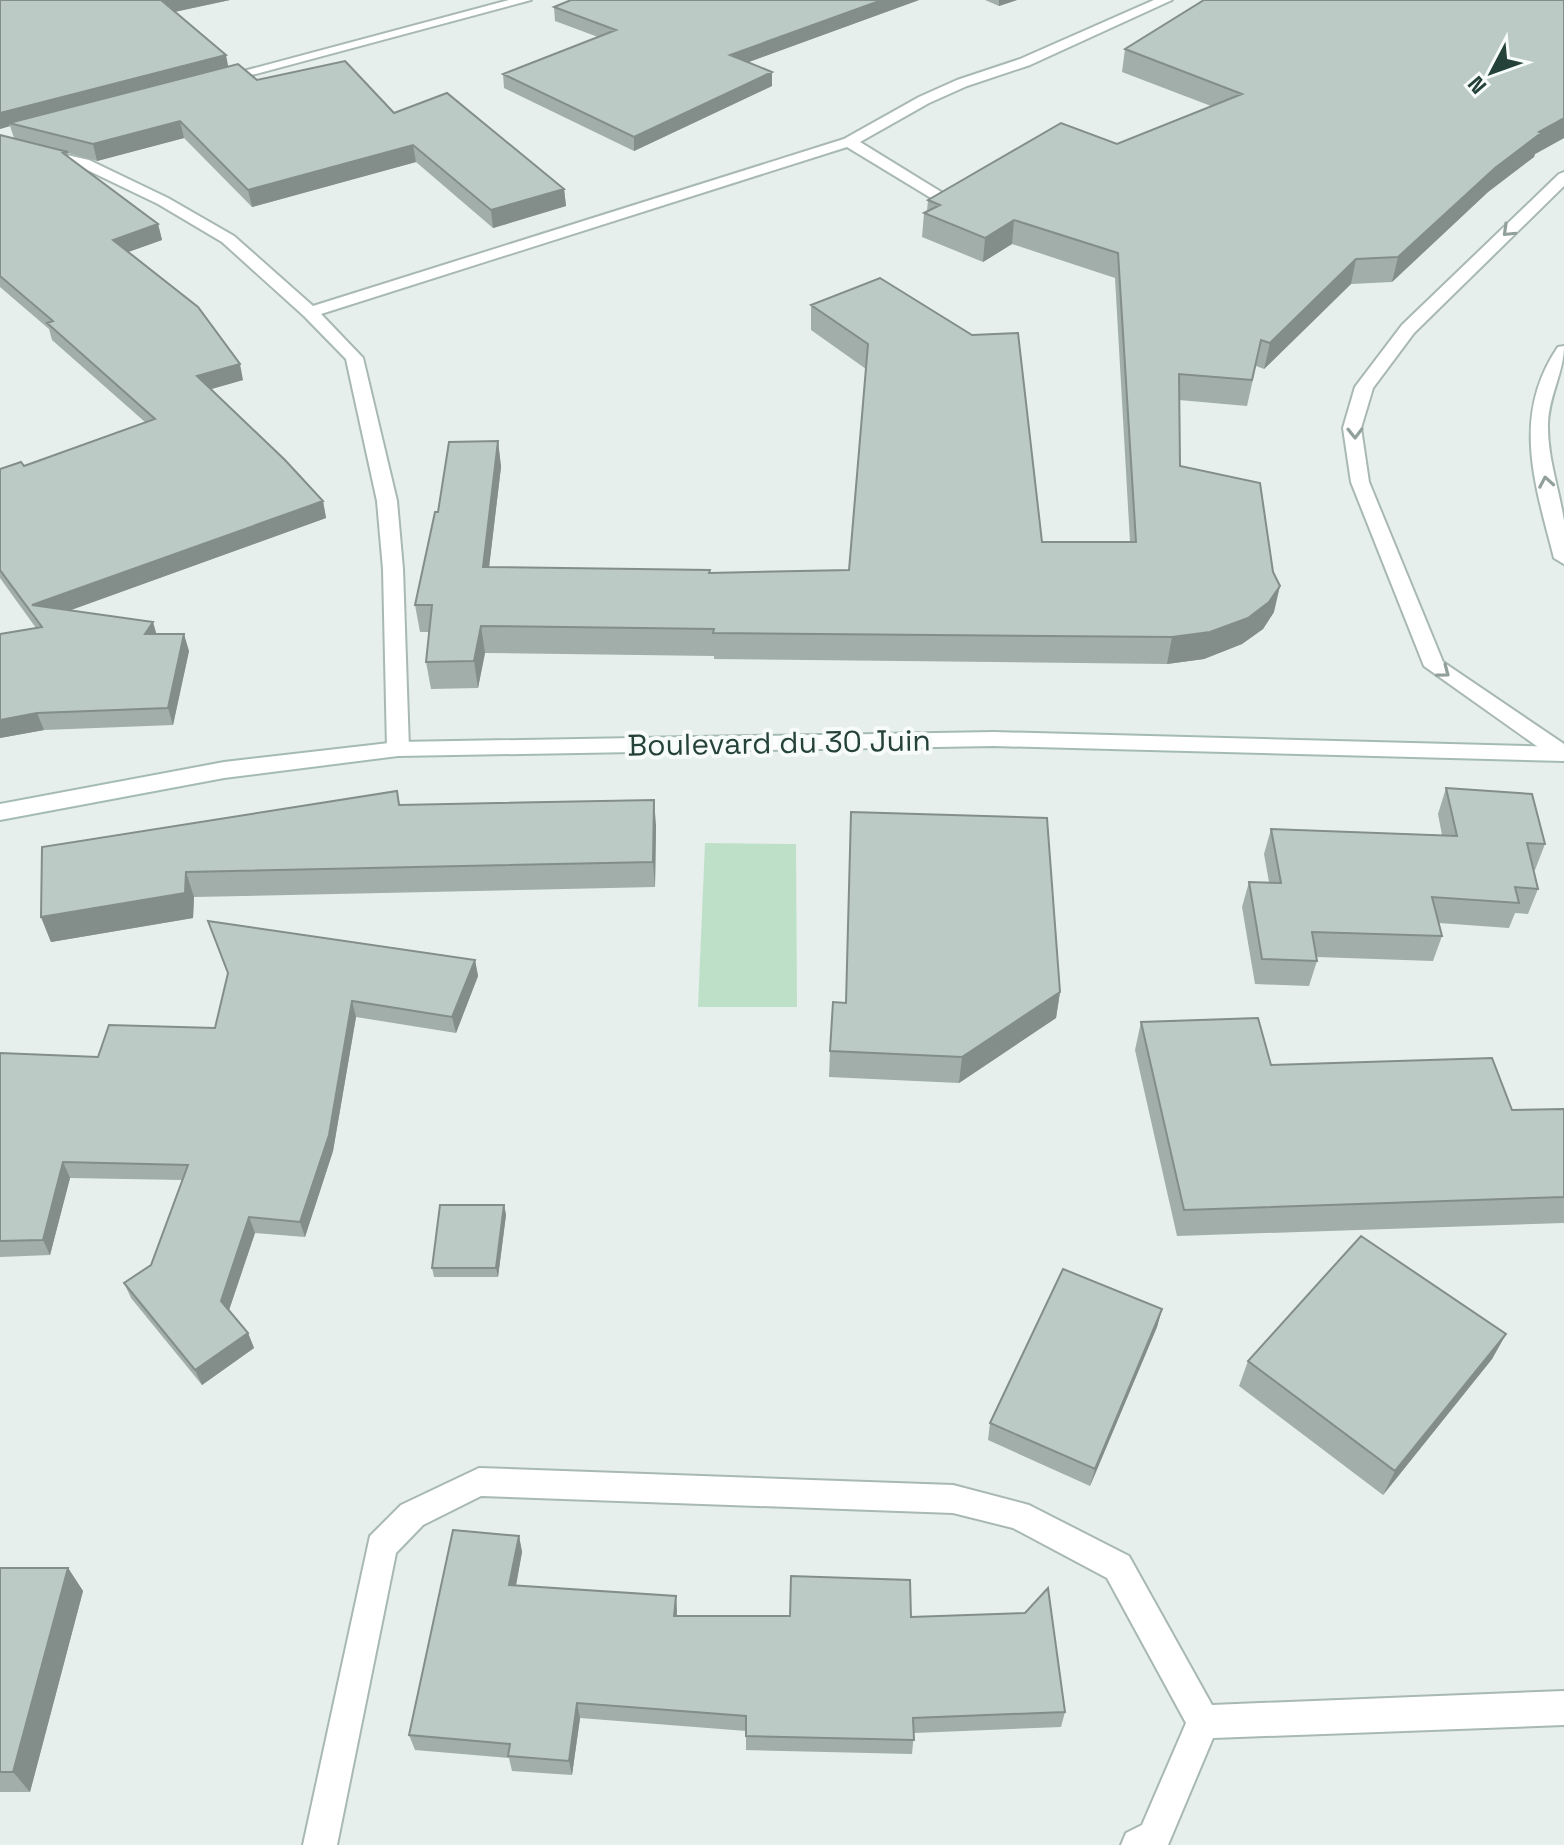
<svg xmlns="http://www.w3.org/2000/svg" width="1564" height="1845" viewBox="0 0 1564 1845" font-family="'Space Grotesk',sans-serif">
  <rect width="100%" height="100%" fill="#e6efeb"/>
  <path fill="#bfe0c8" d="M705 843 796 844 797 1007H698Z"/>
  <g fill="none" stroke-linecap="round" stroke-linejoin="round">
    <defs>
      <path id="street" d="M509 0H531L222 83 217 84 210 80Z
        M1154 0H1172L1030 65 967 86 929 103 860 142 946 195V201H936L847 147 321 314 363 358 397 501 403 569 409 749 406 754H390L387 749 383 569 377 501 346 359 304 316 222 242 158 204 79 166 0 148V140L89 160 168 198 234 236 313 306 844 139 919 97 957 80 1020 59Z
        M1564 172V186L1414 333 1373 388 1361 428 1369 482 1443 662 1564 744 1563 761 1555 759 1424 666 1351 482 1343 428 1355 387 1402 325 1559 174Z
        M1564 346C1564 372 1549 395 1548 423 1547 457 1559 488 1564 521 1564 534 1564 550 1564 564L1554 558C1535 484 1511 416 1558 347Z
        M479 1468 953 1485 1029 1505 1129 1556 1212 1705 1564 1691V1725L1213 1738 1168 1845H1121L1126 1833 1142 1825 1186 1723 1107 1578 1013 1528 953 1513 481 1496 423 1525 396 1553 337 1845H303L370 1536 401 1505Z"/>
      <path id="secondary" d="M994 732 1564 747V761L994 746 398 756 224 778 0 820V804L224 762 398 742Z"/>
    </defs>
    <use href="#street" stroke="#a8b8b2" stroke-width="4"/>
    <use href="#secondary" stroke="#a4bbb3" stroke-width="4"/>
    <use href="#street" fill="#fff" fill-rule="evenodd"/>
    <use href="#secondary" fill="#fff" fill-rule="evenodd"/>
  </g>
  <path fill="#a1aea9" d="M0 0H230L175 12 228 66 257 80 394 113 564 189 566 206 493 228 416 162 252 207 184 138 97 161 68 153 69 158 158 224 162 240 128 252 243 380 211 389 323 501 326 518 70 610 156 634 189 651 173 725 44 730 0 738V634L36 628 0 578V469L24 466 145 422 52 340 49 329 0 287V135L14 138 10 126 0 129Z
    M919 0 748 62 772 86 634 151 504 88 503 74 598 37 555 21 554 7Z
    M985 0H1017L999 6Z
    M1564 0V138L1535 154 1534 157 1488 192 1392 282 1351 284 1264 369 1256 366 1247 406 1179 400 1180 466 1274 612 1263 629 1242 644 1204 659 1167 664 714 659V656L485 653 478 688 431 689 426 662 429 632H420L415 605 438 512 498 441 501 467 489 567 710 573 849 570 866 369 811 330V305L880 278 1042 542H1130L1115 278 1012 244 983 262 922 237 924 213 927 211 928 200 1117 144 1211 106 1122 72 1125 49Z
    M1446 788 1545 844 1535 870H1534L1538 889 1528 914 1515 913 1509 928 1439 923 1442 936 1433 961 1317 957V961L1309 986 1255 984 1242 907 1249 882H1269L1264 854 1271 829 1442 835 1438 814Z
    M397 791 400 805 656 825 655 887 194 897 193 918 51 942 41 917Z
    M208 921 475 960 478 976 456 1033 356 1017 333 1151 305 1237 255 1233 229 1310 248 1333 254 1348 202 1385 131 1298 124 1283 151 1265 182 1180 70 1178 50 1255 0 1257V1053L98 1057 215 1028 228 974Z
    M1060 992 1056 1018 959 1083 829 1077 830 1051 845 1003Z
    M1141 1022 1271 1065 1512 1110 1564 1109V1223L1177 1236 1135 1050Z
    M504 1205 506 1215 498 1277H434L432 1268Z
    M1162 1309 1157 1327 1090 1486 988 1440 990 1423Z
    M1506 1334 1492 1359 1383 1495 1239 1386 1248 1361Z
    M519 1536 522 1552 516 1586 676 1596 677 1616 911 1617 1065 1712 1061 1727 914 1733 912 1754 746 1750V1731L580 1718 572 1775 512 1771 509 1758 415 1750 409 1735Z
    M0 1568H68L83 1591 30 1792H0Z"/>
  <path fill="#838d89" d="M161 0H230L164 14Z
    M882 0H919L730 69V55Z
    M999 0H1017L999 6Z
    M226 55 229 70 9 123 10 126 0 129V113Z
    M772 72V86L634 151V137Z
    M1564 118V138L1535 154 1534 157 1488 192 1392 282 1398 257 1495 168 1539 132Z
    M180 121 184 138 97 161 93 144Z
    M413 145 416 162 252 207 248 190Z
    M564 189 566 206 493 228 491 210Z
    M1014 220 1012 244 983 262 985 238Z
    M158 224 162 240 117 256 113 240Z
    M1356 259 1351 284 1264 369 1270 343Z
    M240 364 243 380 201 392 197 376Z
    M498 441 501 467 486 593 483 567Z
    M323 501 326 518 38 622 32 605Z
    M1280 586 1274 612 1263 629 1242 644 1204 659 1167 664 1172 637Z
    M153 622 158 639 145 634Z
    M481 626 485 653 478 688 474 661Z
    M184 634 189 651 173 725 168 708Z
    M37 713 44 730 0 738V720Z
    M654 800 656 825 655 887 653 862Z
    M186 872 194 897 193 918 51 942 41 917Z
    M475 960 478 976 456 1033 452 1017Z
    M1060 992 1056 1018 959 1083 962 1057Z
    M352 1001 356 1017 333 1151 305 1237 300 1222Z
    M63 1162 70 1178 50 1255 43 1240Z
    M504 1205 506 1215 498 1277 496 1268Z
    M249 1217 255 1233 227 1316 221 1301Z
    M1162 1309 1157 1327 1090 1486 1095 1469Z
    M248 1333 254 1348 202 1385 195 1370Z
    M1506 1334 1492 1359 1383 1495 1395 1471Z
    M519 1536 522 1552 513 1601 509 1585Z
    M68 1568 83 1591 30 1792 13 1772Z
    M676 1596 677 1612 675 1631 674 1616Z
    M577 1703 580 1718 572 1775 569 1761Z"/>
  <path fill="#bbcac4" stroke="#838d89" stroke-width="2" d="M0 0H161L226 55 0 113Z
    M571 0H882L730 55 772 72 634 137 503 74 616 30 554 7Z
    M1204 0H1564V118L1539 132 1541 133 1495 168 1398 257 1356 259 1270 343 1261 340 1252 380 1179 374 1180 466 1260 483 1273 572 1280 586 1269 602 1248 618 1210 632 1172 637 713 633 714 629 481 626 474 661 426 662 432 605H415L435 512H438L449 442 498 441 483 567 710 570 709 573 849 570 868 344 811 305 880 278 972 335 1018 333 1042 542H1136L1118 253 1014 220 985 238 924 213 940 205 928 200 1061 123 1117 144 1242 94 1125 49Z
    M345 61 394 113 447 93 564 189 491 210 413 145 248 190 180 121 93 144 9 123 238 64 257 80Z
    M0 135 68 152 63 153 158 224 113 240 198 307 240 364 197 376 285 460 323 501 32 605 153 622 145 634H184L168 708 37 713 0 720V634L42 627 0 570V469L21 462 24 466 155 419 47 323 53 321 0 276Z
    M1446 788 1532 794 1545 844 1527 843 1538 889 1515 887 1519 903 1432 897 1442 936 1312 932 1317 961 1262 959 1249 882 1281 883 1271 829 1457 836Z
    M397 791 399 805 654 800 653 862 186 872 185 893 41 917 42 847Z
    M851 812 1047 818 1060 992 962 1057 830 1051 833 1002 846 1003Z
    M208 921 475 960 452 1017 352 1001 329 1135 300 1222 249 1217 221 1301 248 1333 195 1370 124 1283 151 1265 188 1165 63 1162 43 1240 0 1241V1053L98 1057 109 1025 215 1028 228 973Z
    M1258 1018 1271 1065 1492 1058 1512 1110 1564 1109V1197L1184 1210 1141 1022Z
    M440 1205H504L496 1268H432Z
    M1361 1236 1506 1334 1395 1471 1248 1361Z
    M1063 1269 1162 1309 1095 1469 990 1423Z
    M453 1530 519 1536 509 1585 676 1596 674 1616H790L791 1576 910 1580 911 1617 1025 1613 1048 1588 1065 1712 913 1718 914 1740 746 1736V1716L577 1703 569 1761 508 1756 510 1744 409 1735Z
    M0 1568H68L13 1772H0Z"/>
  <defs><path id="oneway-chevron" d="M-2-3.5L2.5 0L-2 3.5" fill="none" stroke-width="1.6" stroke-linecap="round" stroke-linejoin="round" transform="scale(2)"/></defs>
  <g stroke="#92a09c">
    <use href="#oneway-chevron" transform="translate(1508 231) rotate(136)"/>
    <use href="#oneway-chevron" transform="translate(1355 433) rotate(89)"/>
    <use href="#oneway-chevron" transform="translate(1546 482) rotate(-100)"/>
    <use href="#oneway-chevron" transform="translate(1444 672) rotate(37)"/>
  </g>
  <g text-anchor="middle" stroke-width="8" stroke-linejoin="round" paint-order="stroke">
    <g font-size="30" fill="#24423a" stroke="#f7fbf9">
      <text transform="translate(779 743) rotate(-1)" y="10">Boulevard du 30 Juin</text>
    </g>
  </g>
  <g transform="translate(1492 72) rotate(229)" stroke="#f7fbf9" stroke-width="6" paint-order="stroke">
  <path d="M0-6L14 30L0 20L-14 30Z" fill="#24423a"/>
  <text y="-12" font-size="22" font-weight="bold" text-anchor="middle" fill="#24423a">N</text>
  </g>
</svg>
